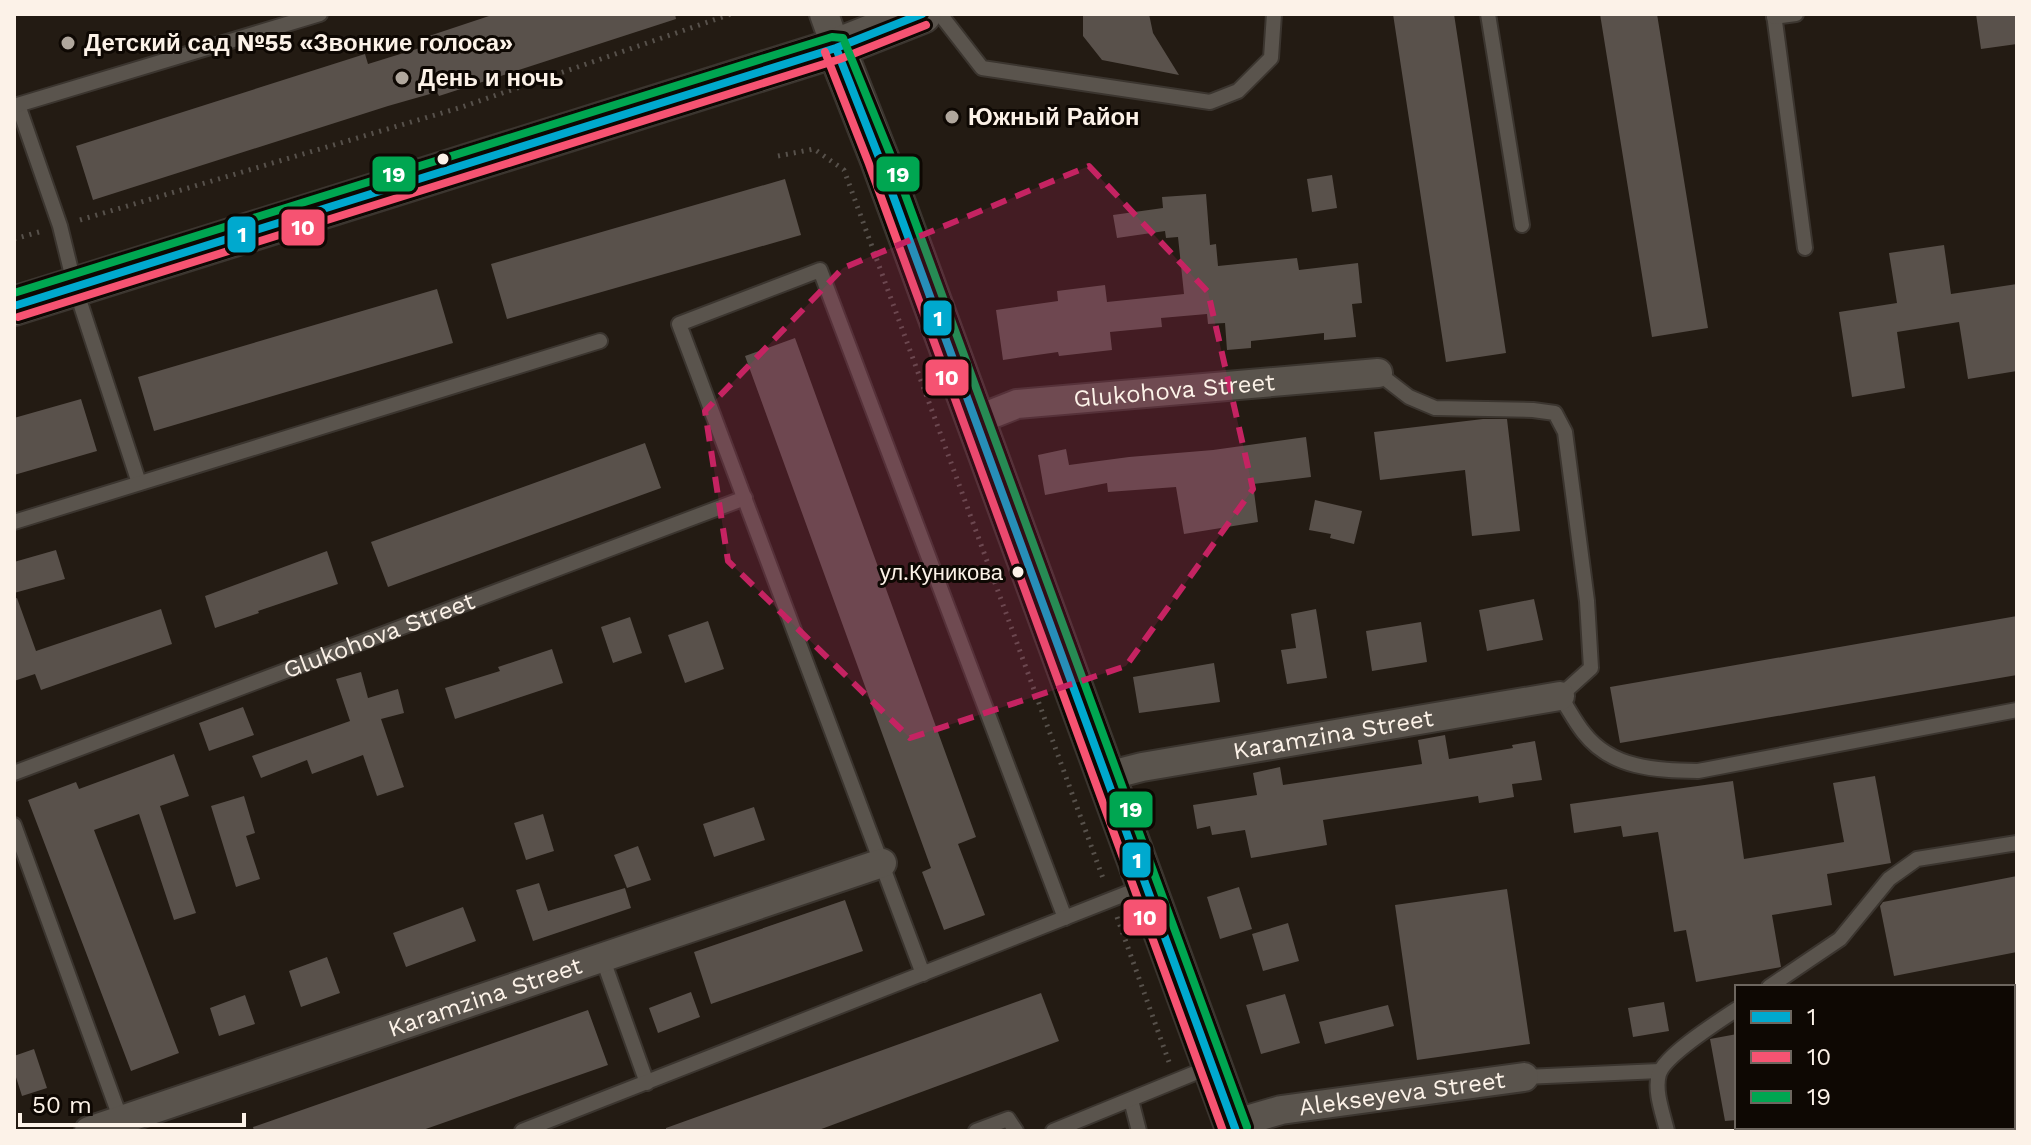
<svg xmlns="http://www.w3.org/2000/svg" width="2031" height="1145" viewBox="0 0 2031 1145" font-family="'Work Sans',sans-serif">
  <rect width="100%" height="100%" fill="#231b13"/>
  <path fill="#59514b" d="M495 14H675L676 19 439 96 437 92 388 106 93 200 76 146 365 54 368 64 423 47 420 39Z
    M1083 14H1149L1153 33 1179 75 1102 60 1083 36Z
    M1393 14H1454L1506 353 1446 362Z
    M1600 14H1657L1708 328 1652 337Z
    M1976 14H2017V44L1981 49Z
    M1332 175 1337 208 1312 212 1307 179Z
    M785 179 801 235 507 319 491 264Z
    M1206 194 1210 245 1216 244 1218 266 1297 258 1299 270 1358 263 1362 303 1352 304 1356 337 1324 340V333L1251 341V348L1227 350 1225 323 1208 324 1207 314 1161 318 1162 327 1110 332 1112 350 1059 356 1058 352 1003 360 996 310 1058 301 1057 291 1105 285 1107 302 1184 294 1178 237 1166 238 1165 231 1117 238 1113 215 1163 208 1162 197Z
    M1944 245 1951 294 2017 284V371L1968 379 1959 322 1897 332 1905 388 1852 397 1839 312 1897 303 1889 253Z
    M437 289 453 343 154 431 138 377Z
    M795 338 976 837 958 844 985 915 944 930 922 872 931 868 745 356Z
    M81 399 97 451 14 475V418Z
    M1483 419H1507L1520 531 1472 536 1465 470 1380 480 1374 432Z
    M1306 437 1311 477 1253 484 1258 522 1184 534 1176 487 1108 492 1107 483 1045 495 1038 455 1066 449 1069 465 1129 457 1213 450Z
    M645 443 661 488 388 587 371 542Z
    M1315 500 1362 511 1354 544 1330 538 1331 534 1309 530Z
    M56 550 65 579 14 593V562Z
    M327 551 338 584 258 611 259 613 215 628 205 596Z
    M17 598 36 651 161 609 172 644 41 690 35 674 14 681V599Z
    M1534 599 1543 640 1487 651 1479 610Z
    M1316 609 1327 678 1287 684 1281 650 1296 648 1291 614Z
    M2017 616V675L1620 743 1610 687Z
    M630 617 642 653 613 663 601 627Z
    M708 621 724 669 685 683 668 635Z
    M1421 622 1427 662 1372 671 1366 631Z
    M552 649 563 683 455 719 445 688 500 671 498 667Z
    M1214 663 1220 702 1139 713 1133 677Z
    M361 672 368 698 398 689 404 713 381 719 404 787 377 796 363 755 312 774 307 760 261 778 252 756 350 721 336 679Z
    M243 707 254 735 209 751 199 723Z
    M1445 735 1449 759 1513 748 1512 745 1535 741 1542 780 1512 784 1514 797 1479 803 1478 796 1323 820 1327 845 1251 858 1245 830 1212 835 1210 826 1197 829 1193 805 1257 795 1253 773 1280 767 1283 785 1422 764 1418 740Z
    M174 754 189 796 160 806 196 913 174 920 139 814 94 830 179 1053 131 1071 28 800 76 782 79 789Z
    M1875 776 1891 863 1827 874 1832 905 1772 915 1781 967 1696 982 1686 930 1674 932 1658 832 1623 837 1621 826 1574 833 1570 804 1733 781 1744 859 1844 842 1833 783Z
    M244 796 255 833 246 836 260 879 236 887 211 806Z
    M754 807 765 840 714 857 703 824Z
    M543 814 554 851 526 860 514 823Z
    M638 846 651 880 627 888 614 855Z
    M2017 876V952L1894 976 1880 906 1883 902Z
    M539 883 548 911 625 888 631 908 533 941 516 890Z
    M1239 887 1252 929 1220 939 1207 897Z
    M1507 889 1530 1044 1417 1060 1395 905Z
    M845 900 863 951 711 1004 694 952Z
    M463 907 476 941 406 967 393 933Z
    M1288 923 1299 961 1263 971 1252 934Z
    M327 957 340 993 301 1007 289 971Z
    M691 992 700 1017 658 1033 649 1008Z
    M1041 993 1059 1041 816 1131H666V1128Z
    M1285 994 1300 1043 1261 1054 1246 1005Z
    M245 995 255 1024 219 1036 210 1008Z
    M1664 1002 1669 1031 1633 1037 1628 1008Z
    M1388 1005 1394 1026 1325 1044 1319 1022Z
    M588 1010 608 1065 420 1131H254L253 1127Z
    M1737 1034V1120L1725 1121 1710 1039Z
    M34 1049 47 1088 22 1096 14 1071V1056Z"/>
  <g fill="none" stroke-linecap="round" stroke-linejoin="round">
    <defs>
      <g id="lane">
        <path d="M940 14 982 68 1210 102 1238 91 1271 58 1274 14"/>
        <path d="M1488 14 1522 225"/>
        <path d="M1774 14 1805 248"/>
        <path d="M1774 17 1796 14"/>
        <path d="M18 105 60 226 75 287 139 483"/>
        <path d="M14 106 320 14"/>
        <path d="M1378 373 1409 397 1435 408 1533 410 1555 413 1565 432 1587 601 1591 668 1560 696C1568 708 1575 722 1584 733 1612 769 1656 770 1698 771L2017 710"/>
        <path d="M14 522 600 341"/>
        <path id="s1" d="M14 773 745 498"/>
        <path d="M14 825 121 1120"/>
        <path d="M602 957 647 1083"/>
        <path d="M923 974 679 324 820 270 1065 918"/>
        <path d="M1769 987 1840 939 1889 879 1917 859 2017 843"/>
        <path d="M1524 1077 1660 1071"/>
        <path d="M1131 1100 1139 1131"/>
        <path d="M522 1131 1143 887"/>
        <path d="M976 1131 1008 1119 1016 1131"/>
        <path d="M1053 1131 1212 1066"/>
        <path d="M1667 1131C1663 1114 1654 1091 1659 1074 1665 1055 1719 1021 1737 1009"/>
      </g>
      <g id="street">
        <path d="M824 14 836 48"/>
        <path id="s2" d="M974 421 1017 404 1378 373"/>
        <path id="s3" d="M1107 776 1142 767 1560 696"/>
        <path id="s4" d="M1233 1124 1281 1110 1524 1077"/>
        <path id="s5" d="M89 1131 882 863"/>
      </g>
      <path id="secondary" d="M836 48 880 160 1236 1131
        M14 306 836 48 922 14"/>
    </defs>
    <use href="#lane" stroke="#3b352f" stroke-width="18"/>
    <use href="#street" stroke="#3b352f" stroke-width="32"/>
    <use href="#secondary" stroke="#3b352f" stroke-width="42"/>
    <path stroke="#57514b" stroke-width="5" stroke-dasharray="2 6" stroke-linecap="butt" d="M778 156 814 149 844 170 1104 881
      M80 220 462 107 731 14
      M14 239 39 232
      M1117 917 1169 1062"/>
    <use href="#lane" stroke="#5a544d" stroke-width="14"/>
    <use href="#street" stroke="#5a544d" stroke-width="28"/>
    <use href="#secondary" stroke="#5a544d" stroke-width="38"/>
    <defs>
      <path id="bus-1" d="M836 48 880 160 1236 1131
        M14 306 836 48 922 14"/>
      <path id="bus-2" d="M825 52 869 164 1223 1131
        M18 317 840 59 926 25"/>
      <path id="bus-3" d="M14 293 832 37 843 38 891 156 1247 1127"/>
    </defs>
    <use href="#bus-1" stroke="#0e0803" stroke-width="14"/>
    <use href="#bus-2" stroke="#0e0803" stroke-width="14"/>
    <use href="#bus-3" stroke="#0e0803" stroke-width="14"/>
    <use href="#bus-1" stroke="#00a9ce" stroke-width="8"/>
    <use href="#bus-2" stroke="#f65372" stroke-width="8"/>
    <use href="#bus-3" stroke="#00a651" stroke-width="8"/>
  </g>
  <path fill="#c52362" fill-opacity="0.2" stroke="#c52362" stroke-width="6" stroke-dasharray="16 10" stroke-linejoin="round" d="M1089 166 1208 292 1253 489 1126 666 910 738 728 561 705 411 843 268Z"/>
  <g fill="#b0a79d" stroke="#0e0803" stroke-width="3">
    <circle cx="68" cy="43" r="8"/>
    <circle cx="402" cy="78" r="8"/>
    <circle cx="952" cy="117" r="8"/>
  </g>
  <g fill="#fcf2e8" stroke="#0e0803" stroke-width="3">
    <circle cx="443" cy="159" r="7"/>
    <circle cx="1018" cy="572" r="7"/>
  </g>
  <g text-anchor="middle" stroke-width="6" stroke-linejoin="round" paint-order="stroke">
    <g font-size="22" fill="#fcf2e8" stroke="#0e0803" text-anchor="end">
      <text x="1003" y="580">ул.Куникова</text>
    </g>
    <g font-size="24" font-weight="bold" fill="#fcf2e8" stroke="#0e0803" text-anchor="start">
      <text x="84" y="51">Детский сад №55 «Звонкие голоса»</text>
      <text x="418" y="86">День и ночь</text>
      <text x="968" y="125">Южный Район</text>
    </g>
    <g font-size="24" fill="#fcf2e8" stroke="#0e0803">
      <text dy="8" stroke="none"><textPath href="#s2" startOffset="204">Glukohova Street</textPath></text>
      <text dy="8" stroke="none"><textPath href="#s1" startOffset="390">Glukohova Street</textPath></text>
      <text dy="8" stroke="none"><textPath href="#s3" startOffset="230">Karamzina Street</textPath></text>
      <text dy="8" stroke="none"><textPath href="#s5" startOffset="418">Karamzina Street</textPath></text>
      <text dy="8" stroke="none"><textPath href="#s4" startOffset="172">Alekseyeva Street</textPath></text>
    </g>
  </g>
  <g stroke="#0e0803" stroke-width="3">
    <rect x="371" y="155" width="46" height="38" rx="8" fill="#00a651"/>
    <rect x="875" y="155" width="46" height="38" rx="8" fill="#00a651"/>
    <rect x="280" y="208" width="46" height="39" rx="8" fill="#f65372"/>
    <rect x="226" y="215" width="31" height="39" rx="8" fill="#00a9ce"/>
    <rect x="922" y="299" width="31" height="38" rx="8" fill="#00a9ce"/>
    <rect x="924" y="358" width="46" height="39" rx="8" fill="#f65372"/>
    <rect x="1108" y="790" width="46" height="39" rx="8" fill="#00a651"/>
    <rect x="1121" y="841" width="31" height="38" rx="8" fill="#00a9ce"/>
    <rect x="1122" y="898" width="46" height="39" rx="8" fill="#f65372"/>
  </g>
  <g font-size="22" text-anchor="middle" font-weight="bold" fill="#fff">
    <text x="394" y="182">19</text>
    <text x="898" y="182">19</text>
    <text x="303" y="235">10</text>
    <text x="242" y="242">1</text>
    <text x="938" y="326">1</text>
    <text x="947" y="385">10</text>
    <text x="1131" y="817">19</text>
    <text x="1137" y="868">1</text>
    <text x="1145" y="925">10</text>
  </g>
  <rect width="2031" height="1145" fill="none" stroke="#fcf2e8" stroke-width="32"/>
  <rect x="1735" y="985" width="280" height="144" fill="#0e0803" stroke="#6d665f" stroke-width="2"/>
  <rect x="1751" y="1011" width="40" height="12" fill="#00a9ce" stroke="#6d665f" stroke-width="2"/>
  <text x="1807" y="1025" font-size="24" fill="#fcf2e8">1</text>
  <rect x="1751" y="1051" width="40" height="12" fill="#f65372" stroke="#6d665f" stroke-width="2"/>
  <text x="1807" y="1065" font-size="24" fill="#fcf2e8">10</text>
  <rect x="1751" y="1091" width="40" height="12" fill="#00a651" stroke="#6d665f" stroke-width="2"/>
  <text x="1807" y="1105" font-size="24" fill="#fcf2e8">19</text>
  <path d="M20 1113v12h224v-12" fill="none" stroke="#fcf2e8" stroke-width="4"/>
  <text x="32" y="1113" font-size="24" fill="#fcf2e8" stroke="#0e0803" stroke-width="6" paint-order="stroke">50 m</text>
</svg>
